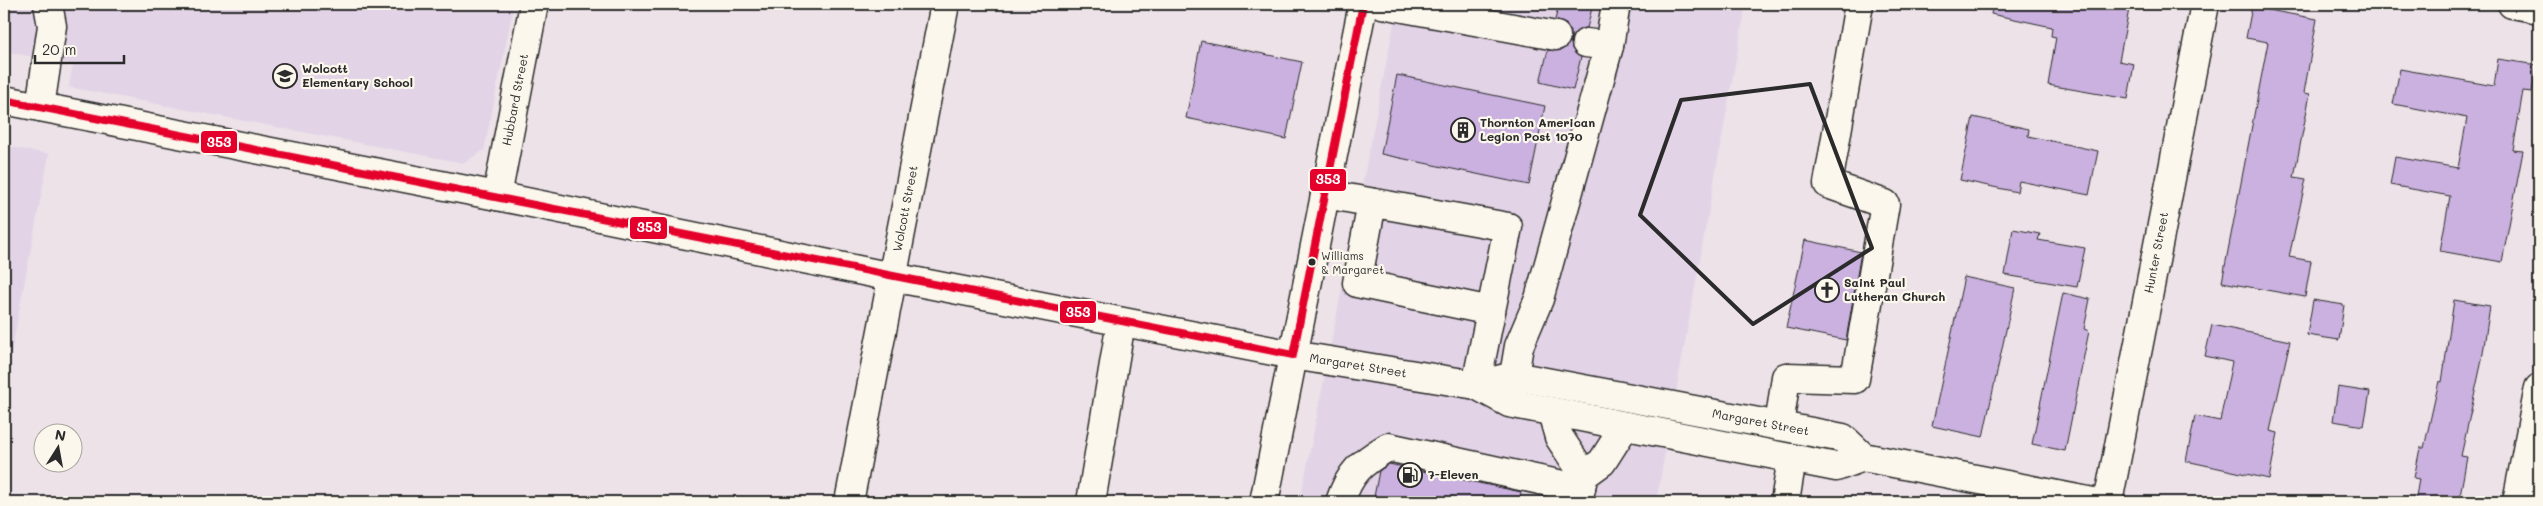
<svg xmlns="http://www.w3.org/2000/svg" width="2543" height="506" viewBox="0 0 2543 506" font-family="Mali,sans-serif">
  <rect width="100%" height="100%" fill="#ece2e8"/>
  <filter id="ink" filterUnits="userSpaceOnUse"><feTurbulence type="fractalNoise" baseFrequency=".02" numOctaves="2"/><feDisplacementMap in="SourceGraphic" scale="10" xChannelSelector="R" yChannelSelector="G"/><feConvolveMatrix kernelMatrix="1 2 1 2 8 2 1 2 1" color-interpolation-filters="sRGB"/></filter>
  <g filter="url(#ink)">
    <path fill="#e2d3e6" d="M4 4H514L484 150 464 163 69 87 73 65 4 51Z
      M1398 4H1746L1656 502H1300Z
      M4 146 49 154 4 389Z"/>
    <path fill="#cab1e0" stroke="#2b2b2b" d="M1559 4H1593L1587 28 1580 29 1571 39V31L1566 24 1555 20Z
      M1993 4H2130L2119 61 2134 64 2128 99 2048 85 2056 37 2051 36 2052 27 1991 14Z
      M2252 7 2317 19 2304 93 2310 94 2294 177 2306 179 2289 257 2311 261 2305 297 2222 282 2268 42 2246 38Z
      M1201 41 1302 62 1286 139 1186 118Z
      M1571 41 1572 49 1581 57 1573 90 1540 82 1548 50H1562Z
      M2498 59 2537 65 2532 92 2523 91 2513 150 2523 151 2502 262 2440 251 2450 196 2390 185 2395 157 2458 168 2467 118 2393 104 2400 69 2494 86Z
      M1397 75 1545 106 1529 185 1381 154Z
      M1973 117 2029 129 2028 136 2098 151 2089 195 2019 181 2017 192 1960 180Z
      M2013 229 2040 234 2038 240 2085 248 2077 287 2005 275Z
      M1805 240 1861 252 1846 340 1786 328Z
      M1964 277 2015 288 1983 437 1932 426Z
      M2063 293 2090 299 2084 329 2089 331 2065 451 2032 444Z
      M2313 300 2344 305 2339 340 2307 335Z
      M2454 300 2490 306 2482 360 2461 456 2467 457 2459 502H2415L2419 479 2414 478 2420 448H2424L2439 381 2442 382Z
      M2212 325 2290 341 2270 431 2278 433 2269 479 2186 461 2195 416 2220 421 2232 362 2205 356Z
      M2338 387 2370 392 2364 426 2333 421Z
      M1389 464 1521 492 1520 502H1373L1379 471Z"/>
    <g fill="none" stroke-linecap="round" stroke-linejoin="round">
      <defs>
        <g id="minor">
          <path d="M1382 4 1556 36"/>
          <path d="M2512 4 2539 9"/>
          <path d="M1586 43 1609 46 1616 4"/>
          <path id="s1" d="M4 100 497 196 892 277 1293 355 1476 385 1509 403 1836 467 1863 457"/>
          <path d="M40 107 52 26 48 4"/>
          <path d="M1325 194 1508 227 1476 385"/>
          <path id="s2" d="M497 196 534 4"/>
          <path d="M1372 203 1357 283 1491 311"/>
          <path id="s3" d="M1476 385 1514 376 1843 438 1863 457 2093 502"/>
          <path d="M1511 393 1519 346 1539 299 1609 46"/>
          <path d="M1552 412 1559 437 1584 475"/>
          <path d="M1779 426 1786 377 1855 379 1885 204 1828 184 1859 4"/>
          <path id="s4" d="M849 502 945 4"/>
          <path d="M1091 502 1121 322"/>
          <path d="M1264 502 1363 4"/>
          <path d="M1340 502C1350 472 1361 463 1388 447L1581 489"/>
          <path d="M1577 502 1584 475 1602 462 1625 426"/>
          <path d="M1785 502 1792 458"/>
          <path id="s5" d="M2108 502 2205 4"/>
          <path d="M2517 502 2539 388"/>
        </g>
      </defs>
      <use href="#minor" stroke="#2b2b2b" stroke-width="31"/>
      <use href="#minor" stroke="#fbf7ec" stroke-width="28"/>
      <defs>
        <path id="bus-1" d="M4 100 1293 355
          M1293 355 1363 4"/>
      </defs>
      <use href="#bus-1" stroke="#fbf7ec" stroke-width="11"/>
      <use href="#bus-1" stroke="#e4002b" stroke-width="8"/>
    </g>
  </g>
  <path fill="none" stroke="#2b2b2b" stroke-width="4" stroke-linejoin="round" d="M1810 84 1872 248 1753 324 1640 215 1681 100Z"/>
  <defs>
    <symbol id="school-ring" viewBox="-11 -11 22 22"><circle r="9.5" fill="#fbf7ec" stroke="#2b2b2b" stroke-width="1.5"/><path d="M0-5L7-2L0 1L-7-2ZM-4 1L0 2.5L4 1V4Q0 6-4 4Z" fill="#2b2b2b"/></symbol>
    <symbol id="building-ring" viewBox="-11 -11 22 22"><circle r="9.5" fill="#fbf7ec" stroke="#2b2b2b" stroke-width="1.5"/><path d="M-4-6H4V6H1V3H-1V6H-4ZM-2.5-4.3h1.7v1.8h-1.7ZM.8-4.3h1.7v1.8H.8ZM-2.5-1h1.7V.8h-1.7ZM.8-1h1.7V.8H.8Z" fill="#2b2b2b"/></symbol>
    <symbol id="church-ring" viewBox="-11 -11 22 22"><circle r="9.5" fill="#fbf7ec" stroke="#2b2b2b" stroke-width="1.5"/><path d="M-1.2-6h2.4v3.5h3.3v2.4h-3.3V6h-2.4V-.1h-3.3v-2.4h3.3Z" fill="#2b2b2b"/></symbol>
    <symbol id="fuel-ring" viewBox="-11 -11 22 22"><circle r="9.5" fill="#fbf7ec" stroke="#2b2b2b" stroke-width="1.5"/><path d="M-5.5-6h7V0h2V4h1.3V-2.5L3-4.5l.8-.8L6-3V5H2.5V1h-1V6h-7ZM-4.2-4.7v3.2H.2V-4.7Z" fill="#2b2b2b"/></symbol>
  </defs>
  <g fill-rule="evenodd">
    <use href="#school-ring" x="271" y="62" width="28" height="28"/>
    <use href="#building-ring" x="1449" y="116" width="28" height="28"/>
    <use href="#church-ring" x="1813" y="276" width="28" height="28"/>
    <use href="#fuel-ring" x="1396" y="461" width="28" height="28"/>
  </g>
  <circle fill="#2b2b2b" stroke="#fbf7ec" stroke-width="2" cx="1312" cy="262" r="4.5"/>
  <g text-anchor="middle" stroke-width="4.5" stroke-linejoin="round" paint-order="stroke">
    <g font-size="11" fill="#2b2b2b" stroke="#fbf7ec" text-anchor="start">
      <text x="1321" y="260">Williams<tspan x="1321" dy="14">&amp; Margaret</tspan></text>
    </g>
    <g font-size="12" font-weight="bold" fill="#2b2b2b" stroke="#fbf7ec" text-anchor="start">
      <text x="302" y="73">Wolcott<tspan x="302" dy="14">Elementary School</tspan></text>
      <text x="1480" y="127">Thornton American<tspan x="1480" dy="14">Legion Post 1070</tspan></text>
      <text x="1844" y="287">Saint Paul<tspan x="1844" dy="14">Lutheran Church</tspan></text>
      <text x="1428" y="479">7-Eleven</text>
    </g>
    <g font-size="12" fill="#2b2b2b" stroke="#fbf7ec">
      <text dy="4" stroke="none"><textPath href="#s2" startOffset="98">Hubbard Street</textPath></text>
      <text dy="4" stroke="none"><textPath href="#s4" startOffset="299">Wolcott Street</textPath></text>
      <text dy="4" stroke="none"><textPath href="#s5" startOffset="254">Hunter Street</textPath></text>
      <text dy="4" stroke="none"><textPath href="#s1" startOffset="1380">Margaret Street</textPath></text>
      <text dy="4" stroke="none"><textPath href="#s3" startOffset="290">Margaret Street</textPath></text>
    </g>
  </g>
  <g stroke="#fbf7ec" stroke-width="2">
    <rect x="200" y="130" width="38" height="24" rx="5" fill="#e4002b"/>
    <rect x="1309" y="168" width="38" height="24" rx="5" fill="#e4002b"/>
    <rect x="629" y="216" width="39" height="24" rx="5" fill="#e4002b"/>
    <rect x="1059" y="300" width="38" height="24" rx="5" fill="#e4002b"/>
  </g>
  <g font-size="14" text-anchor="middle" font-weight="bold" fill="#fff">
    <text x="219" y="147">353</text>
    <text x="1328" y="184">353</text>
    <text x="649" y="232">353</text>
    <text x="1078" y="317">353</text>
  </g>
  <rect width="2543" height="506" fill="none" stroke="#fbf7ec" stroke-width="20"/>
  <rect x="10" y="10" width="2523" height="486" fill="none" stroke="#2b2b2b" stroke-width="2" filter="url(#ink)"/>
  <g transform="translate(58 448) rotate(11)"><circle r="24" fill="#fbf7ec" stroke="#a8a59f"/>
  <path d="M0-4L9 19L0 12L-9 19Z" fill="#2b2b2b"/>
  <text y="-8" font-size="14" font-weight="bold" text-anchor="middle" fill="#2b2b2b">N</text>
  </g>
  <path d="M35 55v8h89v-8" fill="none" stroke="#2b2b2b" stroke-width="2.5"/>
  <text x="42" y="55" font-size="15" fill="#2b2b2b" stroke="#fbf7ec" stroke-width="4" paint-order="stroke">20 m</text>
</svg>
